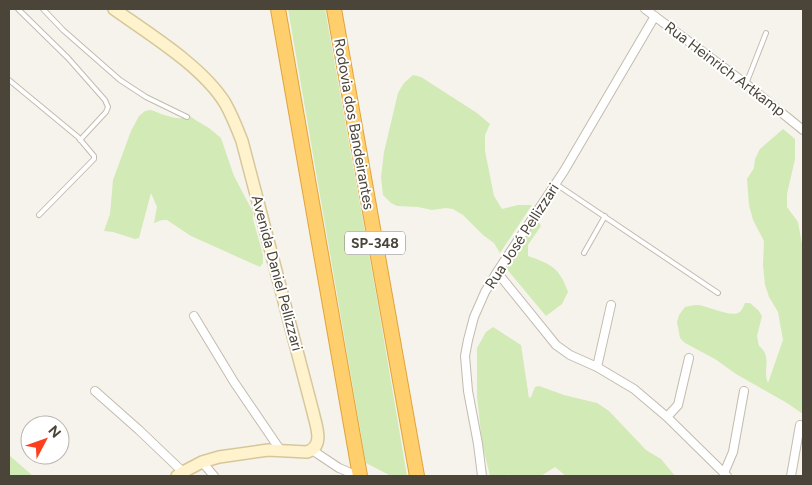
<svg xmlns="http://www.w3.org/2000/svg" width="812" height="485" viewBox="0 0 812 485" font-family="Figtree,sans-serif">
  <rect width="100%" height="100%" fill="#f6f3ec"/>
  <path fill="#d2eab5" d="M288 9H325L377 299 407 476H391L366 463Z
    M413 75 421 77 477 113 490 124 485 135V151L494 196 502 209 518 205H532L500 253 494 243 483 235 463 215 453 209 446 208 432 210 418 207 397 206 391 203 383 195 381 177 384 152 398 93 404 83Z
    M151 110C163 114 177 122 190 116L197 121 209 128 221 138 234 176 253 212V219L263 255V263L260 267 191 236 167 220H162L154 223 157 207 151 193 139 238 135 239 113 232 104 231 110 214 113 180 131 131 139 116 145 111Z
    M783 129 795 139V159L787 194V207L798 222 803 249V414L787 403 736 374 715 359 685 343 680 338 677 322 679 315 685 307C689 306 693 305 697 305 709 306 729 317 738 313 742 311 743 307 745 303H750L758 310 762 316 757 336 759 346C773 357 762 369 768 383L783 340 778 312 769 297 765 285 763 265 764 241 753 220 749 205 747 179 754 168 755 159 760 149Z
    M537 219 541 226 528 245V256C551 264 560 268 568 292L562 304 546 316 506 268Z
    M493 327 521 345 529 398 531 397 535 387 539 386 564 395 597 403 609 411 646 450 661 459 675 476H566L555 467 541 476H510L508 474V476H490L482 443 477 396V348L486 332Z
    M9 455 33 476H9Z"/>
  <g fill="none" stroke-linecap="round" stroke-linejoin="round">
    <defs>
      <path id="lane" d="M18 9 68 58 105 100 108 107 106 112 80 140
        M43 9 63 30 120 80 146 97 187 117
        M9 80 78 137 94 156V159L39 215
        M746 84 766 33
        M556 184 718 293
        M584 253 605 216"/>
      <path id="street" d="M645 9 746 84 803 130
        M497 272 556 345 570 355 597 367 634 389 667 417 727 476
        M194 316 234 382 281 451
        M597 367 611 305
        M95 391 139 430 183 472
        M667 417 678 405 689 358
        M312 450 339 468 358 476
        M202 462 214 476
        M724 473 733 452 744 391
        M482 476 478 444 468 391 465 356 468 340 474 317 485 292 497 272 564 171 655 16
        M791 476 800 425"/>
      <path id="secondary" d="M114 9C149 34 202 66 225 103 232 115 237 128 242 141L313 412C316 426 325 446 307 452L268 450 219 457 202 462 183 472 177 476"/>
      <path id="highway" d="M278 9 360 476
        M334 9 417 476"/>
    </defs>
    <use href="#lane" stroke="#c2bbae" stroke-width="6"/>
    <use href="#street" stroke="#c2bbae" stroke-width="10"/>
    <use href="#secondary" stroke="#d6c79b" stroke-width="14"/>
    <use href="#highway" stroke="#e0a43c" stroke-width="16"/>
    <use href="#lane" stroke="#fff" stroke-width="4"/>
    <use href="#street" stroke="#fff" stroke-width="8"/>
    <use href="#secondary" stroke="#fff3cd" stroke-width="11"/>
    <use href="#highway" stroke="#ffcf6e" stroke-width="14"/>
  </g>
  <g text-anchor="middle" stroke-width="4" stroke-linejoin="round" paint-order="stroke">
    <rect fill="#fff" stroke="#817c74" stroke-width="1" x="345" y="231.5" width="60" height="23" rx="4"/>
    <g font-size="14" font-weight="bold" fill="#4b4439">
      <text x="375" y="248">SP-348</text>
    </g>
    <g font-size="15" fill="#4b4439" stroke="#fff">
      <text transform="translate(725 69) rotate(37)" y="5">Rua Heinrich Artkamp</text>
      <text transform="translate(354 124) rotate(80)" y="5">Rodovia dos Bandeirantes</text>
      <text transform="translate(522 236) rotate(-57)" y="5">Rua José Pellizzari</text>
      <text transform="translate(277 273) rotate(75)" y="5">Avenida Daniel Pellizzari</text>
    </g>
  </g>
  <rect width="812" height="485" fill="none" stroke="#4b4439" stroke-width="20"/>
  <g transform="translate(45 440) rotate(49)"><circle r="24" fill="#ffffff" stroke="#b7b4b0"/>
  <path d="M0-4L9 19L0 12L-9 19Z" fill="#fc3f1d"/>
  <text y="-8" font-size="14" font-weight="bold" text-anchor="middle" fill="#4b4439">N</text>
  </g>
</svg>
